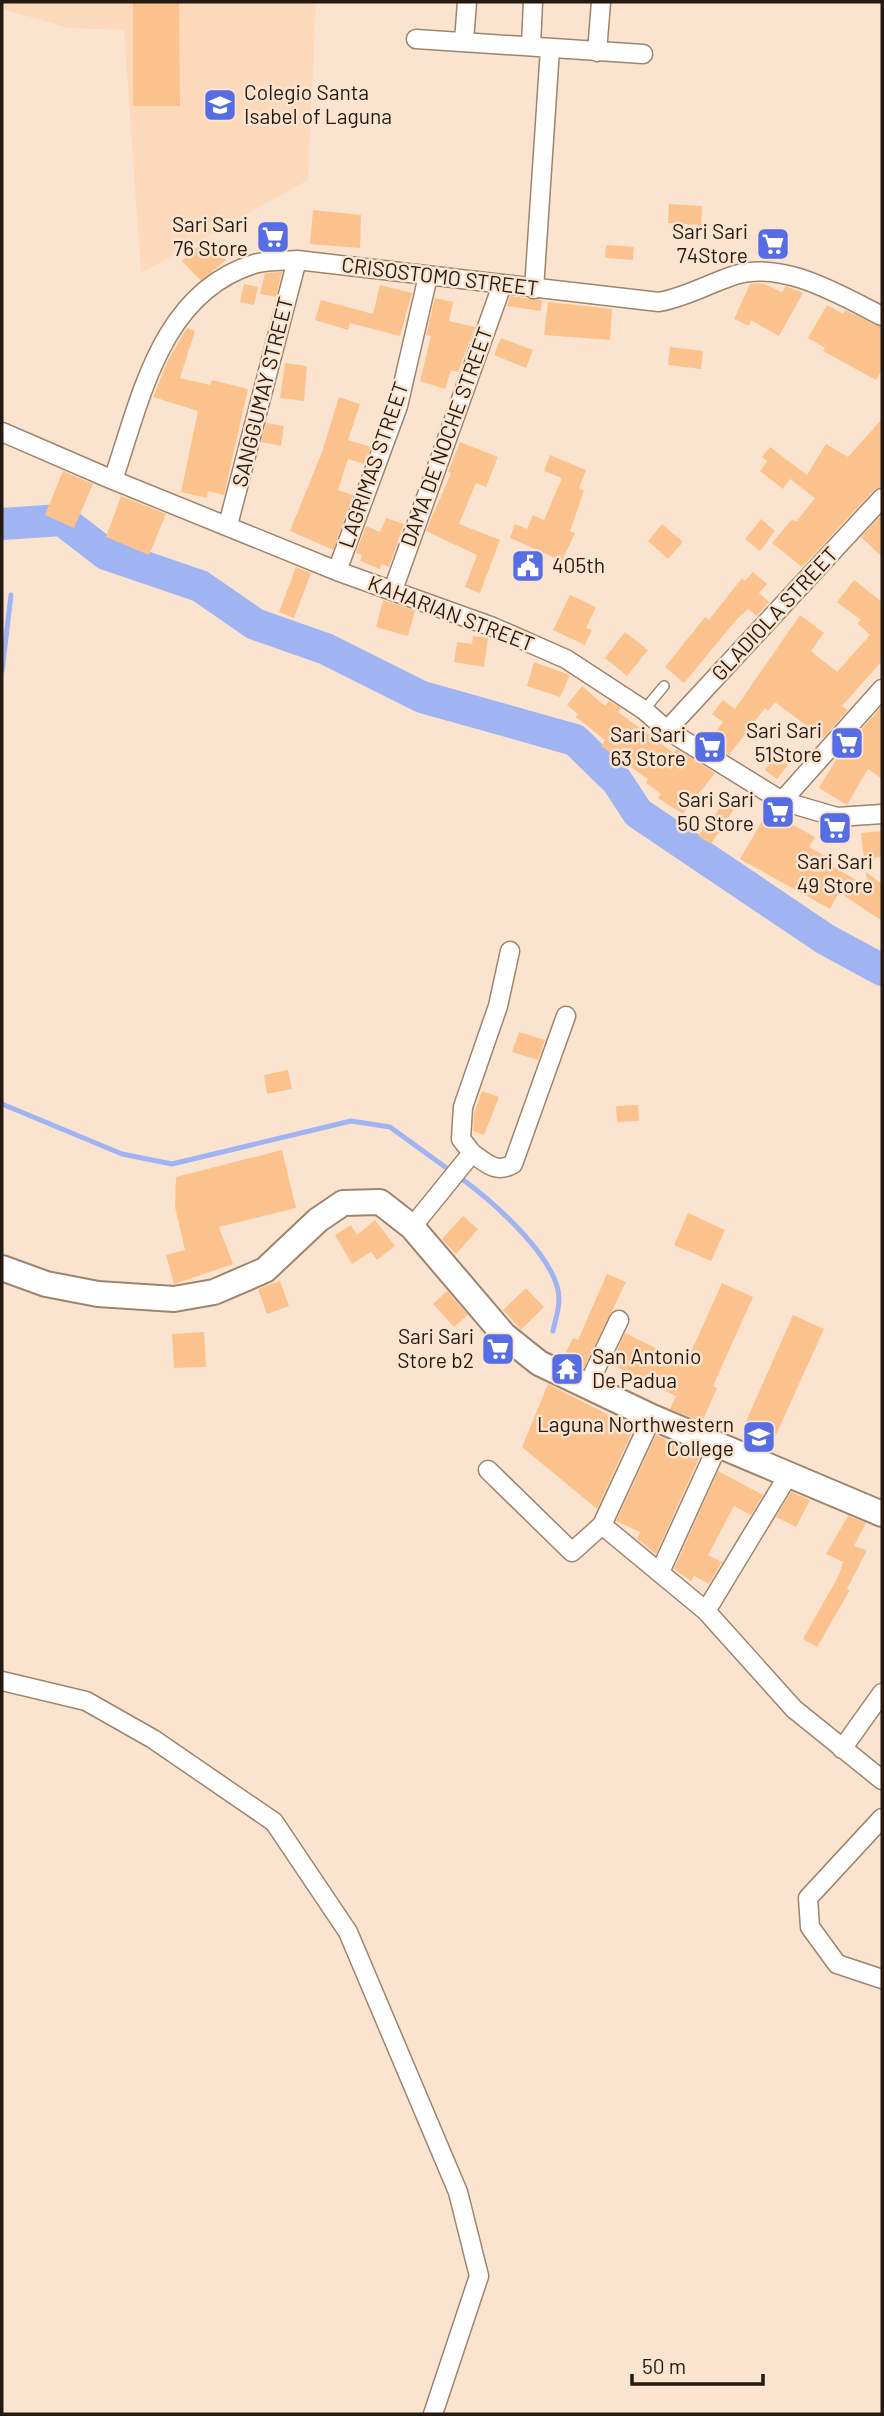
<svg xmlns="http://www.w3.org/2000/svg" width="884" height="2416" viewBox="0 0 884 2416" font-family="Barlow,sans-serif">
  <rect width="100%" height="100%" fill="#fbe4cf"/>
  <path fill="#fdd9bb" d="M2 2H316L308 180 141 273 124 30 69 28 2 9Z"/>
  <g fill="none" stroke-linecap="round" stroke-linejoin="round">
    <path stroke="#a0b3f3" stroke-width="5" d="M2 671 11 595
      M2 1104 122 1154 172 1164 351 1121 390 1127 452 1172
      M462 1179C492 1201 559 1259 559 1299 559 1310 555 1321 553 1331"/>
    <path stroke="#a0b3f3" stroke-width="32" d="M2 524 62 520 106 554 200 586 255 624 326 649 422 697 575 740 617 781 638 813 825 939 882 970"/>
  </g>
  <path fill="#fbc28d" d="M133 2H179L180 106H133Z
    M669 204 702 206 701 225 668 223Z
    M313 210 361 215 360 248 310 244Z
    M207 239 226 260 201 281 182 261Z
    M606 245 634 247 633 260 605 258Z
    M282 272 276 297 260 294 265 273Z
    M762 283 782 292 786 286 803 293 779 336 751 320 749 326 734 319 750 284Z
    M244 284 258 287 254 305 240 302Z
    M380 285 412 293 400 336 350 323 348 330 315 320 321 300 373 314Z
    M510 296 542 300 541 311 507 306Z
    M435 298 453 302 449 321 475 327 458 372 451 370 445 389 420 381 431 336 426 335Z
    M548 302 612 309 610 340 544 335Z
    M827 305 843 314 845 310 882 327V369L876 380 823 351 825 348 808 338Z
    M187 328 195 331 180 378 210 385 212 380 248 389 224 495 208 491 207 498 181 492 198 411 153 397 169 358Z
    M501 338 533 350 526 368 494 355Z
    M670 347 703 351 701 369 668 365Z
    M285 363 307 366 304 401 280 398Z
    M339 397 360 404 348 440 371 447 364 464 348 459 338 490 353 495 333 550 290 531 322 452Z
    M882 419V487L874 490 802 567 772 543 792 519 796 522 815 498 790 479 783 489 760 471 767 461 762 457 770 447 807 475 826 444 848 457Z
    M266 423 284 426 281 446 261 442Z
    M460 442 498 457 486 487 476 483 459 524 500 540 480 593 465 587 477 555 426 531 451 473 448 472Z
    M550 455 586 470 579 488 584 491 570 531 575 533 562 561 510 538 515 524 527 529 533 515 544 520 562 478 544 471Z
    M63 471 93 484 74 528 45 515Z
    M121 496 166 514 149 555 106 537Z
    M882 514V557L861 537Z
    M386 518 404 524 389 567 382 564 380 569 360 561 362 555 356 553 366 526 380 532Z
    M761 519 775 531 760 551 745 539Z
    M662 524 683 542 668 559 648 541Z
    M296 567 311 573 294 618 279 612Z
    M753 572 767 584 759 593 769 602 757 616 748 609 737 619 684 683 665 667 705 617 709 620 742 578 745 581Z
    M854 580 882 602V661L842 706 848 710 823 738 775 702 768 711 765 708 729 755 708 742 723 722 712 714 723 700 735 709 800 615 824 633 811 651 837 672 870 635 857 623 861 620 837 602Z
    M570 595 596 607 586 628 592 630 585 645 553 630Z
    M383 600 415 611 408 636 376 627Z
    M625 632 648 650 627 676 605 658Z
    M473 636 488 638 484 667 454 662 457 642 472 644Z
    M534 662 570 675 560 697 527 686Z
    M582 686 605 706 609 701 621 708 618 712 674 753 677 749 715 773 683 814 658 798 661 794 646 783 648 779 601 746 605 740 576 717 578 714 567 705Z
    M882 706V779L868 769 847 805 819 788 839 755Z
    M776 755 788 765 777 779 765 770Z
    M731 794 740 800 711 844 698 836Z
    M768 811 815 837 809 847 833 860 830 865 867 886 866 872 882 884V921L839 892 830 909 740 859Z
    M882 831V857L864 859 861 833Z
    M519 1032 545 1040 538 1060 512 1052Z
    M288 1070 292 1089 267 1094 264 1075Z
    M482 1091 499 1097 484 1135 473 1131 474 1113Z
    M638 1105 639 1121 617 1122 616 1106Z
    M282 1150 296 1208 219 1227 233 1264 174 1284 166 1255 185 1250 175 1207 176 1177Z
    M688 1213 725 1230 711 1261 674 1245Z
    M463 1216 478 1229 456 1254 442 1239Z
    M375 1220 395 1246 377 1260 371 1252 352 1264 335 1235 351 1225 357 1235Z
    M607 1274 626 1282 584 1368 563 1358 573 1338 578 1340Z
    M280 1281 289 1306 267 1314 258 1289Z
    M722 1283 753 1297 713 1386 717 1388 702 1422 670 1409 676 1396 611 1364 625 1333 686 1363Z
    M526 1288 544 1307 521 1330 503 1310Z
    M447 1291 468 1315 454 1327 433 1304Z
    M793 1315 824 1329 775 1437 745 1424Z
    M204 1332 206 1367 174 1368 172 1334Z
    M548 1384 634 1428 597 1509 522 1447Z
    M656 1435 701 1454 656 1554 637 1539 640 1532 616 1521Z
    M718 1471 763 1495 751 1515 734 1506 708 1555 722 1562 709 1584 694 1576 691 1581 674 1569Z
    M791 1492 810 1500 796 1527 776 1517Z
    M848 1516 866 1523 854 1546 867 1550 847 1589 850 1590 817 1647 803 1639 839 1575 843 1562 826 1554Z"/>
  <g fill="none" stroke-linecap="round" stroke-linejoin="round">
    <defs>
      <path id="lane" d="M644 710 664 686"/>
      <path id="street" d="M416 39 643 54
        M464 41 467 2
        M531 45 533 2
        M597 52 601 2
        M534 289 550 49
        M2 432 113 480 337 571 493 627 566 659 644 710 667 730 782 801 837 817 882 814
        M113 480C141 399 160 293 254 264 267 260 283 261 297 260L659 302C686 297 708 284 735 275 783 260 840 295 882 316
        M228 525 297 260
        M337 571 398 406 428 276
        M393 590 502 285
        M667 730 882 498
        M782 801 882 689
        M472 1153C486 1163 496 1174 513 1164L566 1016
        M412 1227 472 1153 461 1139 463 1107 498 1006 510 951
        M587 1387 619 1320
        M488 1470 572 1552 602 1525 706 1611 794 1709 882 1780
        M602 1525 652 1417
        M660 1572 718 1445
        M706 1611 789 1474
        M2 1681 86 1701 153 1739 274 1822 348 1932 458 2192 479 2276 433 2414
        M842 1749 882 1693
        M882 1818 808 1898 810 1927 837 1964 882 1979"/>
      <path id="secondary" d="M2 1268 46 1284 98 1294 174 1299 214 1292 265 1270 318 1220 343 1203 380 1202 412 1227 504 1335 539 1363 652 1417 882 1514"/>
    </defs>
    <use href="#lane" stroke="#9e846c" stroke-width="12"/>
    <use href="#street" stroke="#9e846c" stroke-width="21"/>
    <use href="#secondary" stroke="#9e846c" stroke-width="28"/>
    <use href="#lane" stroke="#fff" stroke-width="9"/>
    <use href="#street" stroke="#fff" stroke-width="18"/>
    <use href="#secondary" stroke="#fff" stroke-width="24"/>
  </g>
  <defs>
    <symbol id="university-square" viewBox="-11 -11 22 22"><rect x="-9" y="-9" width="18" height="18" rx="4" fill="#566de3" stroke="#fbe4cf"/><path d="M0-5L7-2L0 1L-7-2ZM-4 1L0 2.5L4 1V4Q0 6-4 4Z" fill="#fff"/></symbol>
    <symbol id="supermarket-square" viewBox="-11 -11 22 22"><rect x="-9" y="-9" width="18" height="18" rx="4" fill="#566de3" stroke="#fbe4cf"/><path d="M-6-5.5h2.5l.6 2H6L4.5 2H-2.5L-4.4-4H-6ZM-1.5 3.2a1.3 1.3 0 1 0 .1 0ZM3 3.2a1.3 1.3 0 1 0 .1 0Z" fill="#fff"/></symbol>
    <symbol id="civic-square" viewBox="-11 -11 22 22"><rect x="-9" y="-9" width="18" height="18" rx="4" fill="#566de3" stroke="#fbe4cf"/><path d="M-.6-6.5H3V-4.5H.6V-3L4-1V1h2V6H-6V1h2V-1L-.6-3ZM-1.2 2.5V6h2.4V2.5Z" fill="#fff"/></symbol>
    <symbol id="temple-square" viewBox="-11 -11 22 22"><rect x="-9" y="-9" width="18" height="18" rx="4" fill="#566de3" stroke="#fbe4cf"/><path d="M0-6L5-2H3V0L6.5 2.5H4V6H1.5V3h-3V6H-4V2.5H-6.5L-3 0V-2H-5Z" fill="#fff"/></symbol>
  </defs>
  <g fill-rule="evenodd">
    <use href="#university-square" x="201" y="86" width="38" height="38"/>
    <use href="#supermarket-square" x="254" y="218" width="38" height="38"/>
    <use href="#supermarket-square" x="754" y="225" width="38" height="38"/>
    <use href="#civic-square" x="509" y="547" width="38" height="38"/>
    <use href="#supermarket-square" x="828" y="724" width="38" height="38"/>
    <use href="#supermarket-square" x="691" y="728" width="38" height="38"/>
    <use href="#supermarket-square" x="759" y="793" width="38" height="38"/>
    <use href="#supermarket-square" x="816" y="809" width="38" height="38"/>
    <use href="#supermarket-square" x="479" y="1330" width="38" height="38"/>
    <use href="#temple-square" x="548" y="1350" width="38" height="38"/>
    <use href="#university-square" x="740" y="1418" width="38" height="38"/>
  </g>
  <g text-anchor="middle" stroke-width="5" stroke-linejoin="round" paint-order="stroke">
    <g font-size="21" fill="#241a11" stroke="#fbe4cf" text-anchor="end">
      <text x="244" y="100" text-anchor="start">Colegio Santa<tspan x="244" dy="24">Isabel of Laguna</tspan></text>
      <text x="248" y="232">Sari Sari<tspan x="248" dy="24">76 Store</tspan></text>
      <text x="748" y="239">Sari Sari<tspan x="748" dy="24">74Store</tspan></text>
      <text x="552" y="573" text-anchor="start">405th</text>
      <text x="822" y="738">Sari Sari<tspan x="822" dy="24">51Store</tspan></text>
      <text x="686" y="742">Sari Sari<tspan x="686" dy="24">63 Store</tspan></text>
      <text x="754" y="807">Sari Sari<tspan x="754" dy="24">50 Store</tspan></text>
      <text x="835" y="869" text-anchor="middle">Sari Sari<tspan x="835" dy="24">49 Store</tspan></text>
      <text x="474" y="1344">Sari Sari<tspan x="474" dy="24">Store b2</tspan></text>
      <text x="592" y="1364" text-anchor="start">San Antonio<tspan x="592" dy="24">De Padua</tspan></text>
      <text x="734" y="1432">Laguna Northwestern<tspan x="734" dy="24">College</tspan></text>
    </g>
    <g font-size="21" fill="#241a11" stroke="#fbe4cf">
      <text transform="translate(440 277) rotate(7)" y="7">CRISOSTOMO STREET</text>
      <text transform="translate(263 392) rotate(-76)" y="7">SANGGUMAY STREET</text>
      <text transform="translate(447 437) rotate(-70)" y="7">DAMA DE NOCHE STREET</text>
      <text transform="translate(374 465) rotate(-71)" y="7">LAGRIMAS STREET</text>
      <text transform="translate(451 614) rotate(21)" y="7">KAHARIAN STREET</text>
      <text transform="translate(775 614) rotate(-47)" y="7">GLADIOLA STREET</text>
    </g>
  </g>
  <rect width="884" height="2416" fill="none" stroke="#241a11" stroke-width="7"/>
  <path d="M632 2374v10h131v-10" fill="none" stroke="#241a11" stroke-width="3.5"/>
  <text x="642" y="2374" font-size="21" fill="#241a11" stroke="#fbe4cf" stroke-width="5" paint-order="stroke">50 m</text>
</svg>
